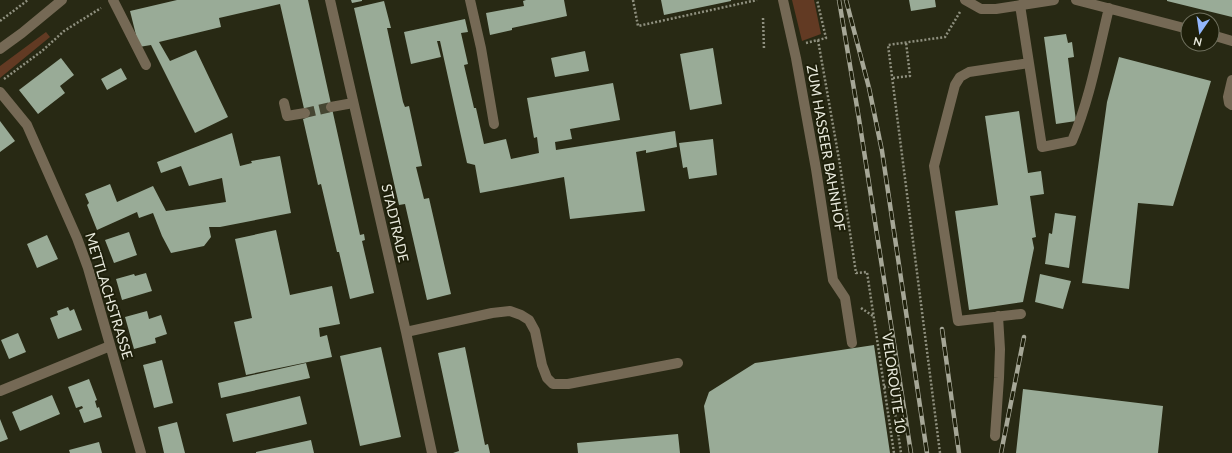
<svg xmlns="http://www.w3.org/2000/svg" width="1232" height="453" viewBox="0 0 1232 453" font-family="Lato,sans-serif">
  <rect width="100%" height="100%" fill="#282914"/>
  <path fill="#623a23" d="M792 0H814L821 34 802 41Z
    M46 32 50 37 0 78V66Z"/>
  <path fill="#99ab97" d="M177 0H308L360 235 364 234 365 240 362 241 374 293 350 299 339 252H337L321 184 318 185 303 119 306 118 305 113 280 4 219 18 221 27 159 42 170 61 196 50 228 117 195 133 151 45 139 47 130 11Z
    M351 0H362V1L352 3Z
    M526 0H564L567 16 512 28V30L490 35 486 13 524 6 523 1Z
    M661 0H731V1L664 15Z
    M909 0H935L936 7 911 11Z
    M1167 0H1232V17L1167 1Z
    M384 1 391 28H387L403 102 405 107 409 106 422 166 416 167 424 199 429 198 451 294 427 300 405 204 399 205 354 8Z
    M465 19 468 32 461 33 468 64 464 65 474 108H476L484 144 506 139 511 159 539 153 537 137 534 138 527 98 613 83 620 120 570 129 572 139 555 142 556 150 675 131 677 147 646 153V150L636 152 645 211 570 219 564 177 480 193 475 165 467 163 440 41H437L441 57 411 64 404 32Z
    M1066 34 1068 43 1072 42 1074 57 1068 58 1076 121 1056 124 1044 37Z
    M713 48 722 104 690 110 680 54Z
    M585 51 589 71 555 77 551 58Z
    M1119 57 1211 81 1173 206 1138 203 1129 289 1082 283 1107 102Z
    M61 58 74 75 60 86 65 93 38 114 19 90Z
    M121 68 127 79 107 90 101 79Z
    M1019 111 1028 173 1041 171 1044 194 1030 196 1036 237 1032 238 1034 248 1023 302 969 310 955 211 998 205 985 116Z
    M0 121 15 141 0 152Z
    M232 133 240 166 252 163 251 161 280 156 291 213 220 227H209L211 237 204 246 171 253 162 236 153 213 139 218 137 212 97 230 87 205 89 203 85 194 110 184 117 202 153 186 166 211 226 202 222 178 189 186 181 166 161 173 157 162Z
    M713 139 717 175 689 179 687 167 683 168 679 143Z
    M1055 213 1076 216 1069 268 1045 264 1049 233 1052 234Z
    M276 230 290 295 332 286 340 324 319 328 320 337 327 335 332 357 246 375 234 322 252 318 235 239Z
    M129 232 137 255 114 263 105 240Z
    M47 235 58 259 37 268 27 244Z
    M146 273 152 291 122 300 116 279 134 274 135 276Z
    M1040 274 1071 281 1063 309 1035 302Z
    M68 307 70 311 74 309 82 330 58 339 50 318 58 315 57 311Z
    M147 311 149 319 161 315 167 334 155 338 156 343 134 349 125 317Z
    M18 333 26 352 9 359 1 340Z
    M874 345 890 453H710L704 406 709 392 755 363Z
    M381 347 401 437 360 446 340 356Z
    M465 347 485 445 488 444 490 453H453L459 451 438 353Z
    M162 360 173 403 154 408 143 365Z
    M306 363 310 378 221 398 218 383Z
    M89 379 97 400 95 401 97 408 99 407 102 417 84 423 79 410 83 408 82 406 76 408 68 387Z
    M1023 389 1163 406 1158 453H1016Z
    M52 395 60 414 20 431 12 412Z
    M300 396 307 424 233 442 226 414Z
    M0 419 8 439 0 442Z
    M177 422 185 453H164L158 427Z
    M678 434 680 453H578L577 443Z
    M311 440 314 453H256V452Z
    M99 442 102 453H70L69 450Z"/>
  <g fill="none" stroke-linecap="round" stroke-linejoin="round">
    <path stroke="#454632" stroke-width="10" stroke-dasharray="10 5" stroke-linecap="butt" d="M305 113 331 107"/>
    <path stroke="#8f907f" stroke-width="2.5" stroke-dasharray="2 2" stroke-linecap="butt" d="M633 0 638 26 757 0
      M763 18 764 49
      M0 21 28 0
      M818 40 840 165 856 273 867 272 894 453
      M806 43 826 38 817 0
      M893 78 910 76 906 42
      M4 79 42 51 64 31 101 8
      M861 308 873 316
      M884 387 891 386 901 453
      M940 453 888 45 945 37 960 12"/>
    <path stroke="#756955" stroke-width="10" d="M113 0 146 65
      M330 0 406 332 432 453
      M470 0 481 48 494 124
      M783 0 796 58 816 169 833 280 845 298 852 343
      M965 0 981 9H996L1054 0
      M1076 0 1188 29
      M1020 5 1042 147 1072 141C1090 99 1098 53 1109 8
      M1212 35 1232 41
      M0 49 22 33 62 0
      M1232 80 1228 97 1229 103 1232 105
      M0 92 27 125 77 238 88 268 141 453
      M284 103 287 116 305 113
      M331 107 353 103
      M1021 314 958 321 934 166 955 85 960 77 969 72 1029 63
      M406 332 492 313 510 311 521 315 529 320 535 331 542 365 547 378 553 384H568L678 363
      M0 391 110 346
      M995 436 999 378 1000 349 998 316"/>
    <defs>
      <path id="rail" d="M839 0 859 119 911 453
        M846 0 869 88 882 151 927 453
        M942 329 959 453
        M1001 453 1024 337"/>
    </defs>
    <use href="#rail" stroke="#a6a797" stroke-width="4.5"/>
    <use href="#rail" stroke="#1e1f0a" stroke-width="3" stroke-dasharray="9" stroke-linecap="butt"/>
  </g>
  <g text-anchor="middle" stroke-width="4" stroke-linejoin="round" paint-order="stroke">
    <g font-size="14" fill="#e9eadd" stroke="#1e1f0a">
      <text transform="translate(826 148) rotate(80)" y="5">ZUM HASSEER BAHNHOF</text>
      <text transform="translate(395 223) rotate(77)" y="5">STADTRADE</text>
      <text transform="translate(109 296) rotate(73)" y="5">METTLACHSTRASSE</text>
      <text transform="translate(894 383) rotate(82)" y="5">VELOROUTE 10</text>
    </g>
  </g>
  <g transform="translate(1200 32) rotate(193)"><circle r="19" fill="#1e1f0a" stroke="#6f705e"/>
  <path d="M0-3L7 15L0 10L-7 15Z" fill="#93b7fd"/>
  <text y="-6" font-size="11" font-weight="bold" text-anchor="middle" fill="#e9eadd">N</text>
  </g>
</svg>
